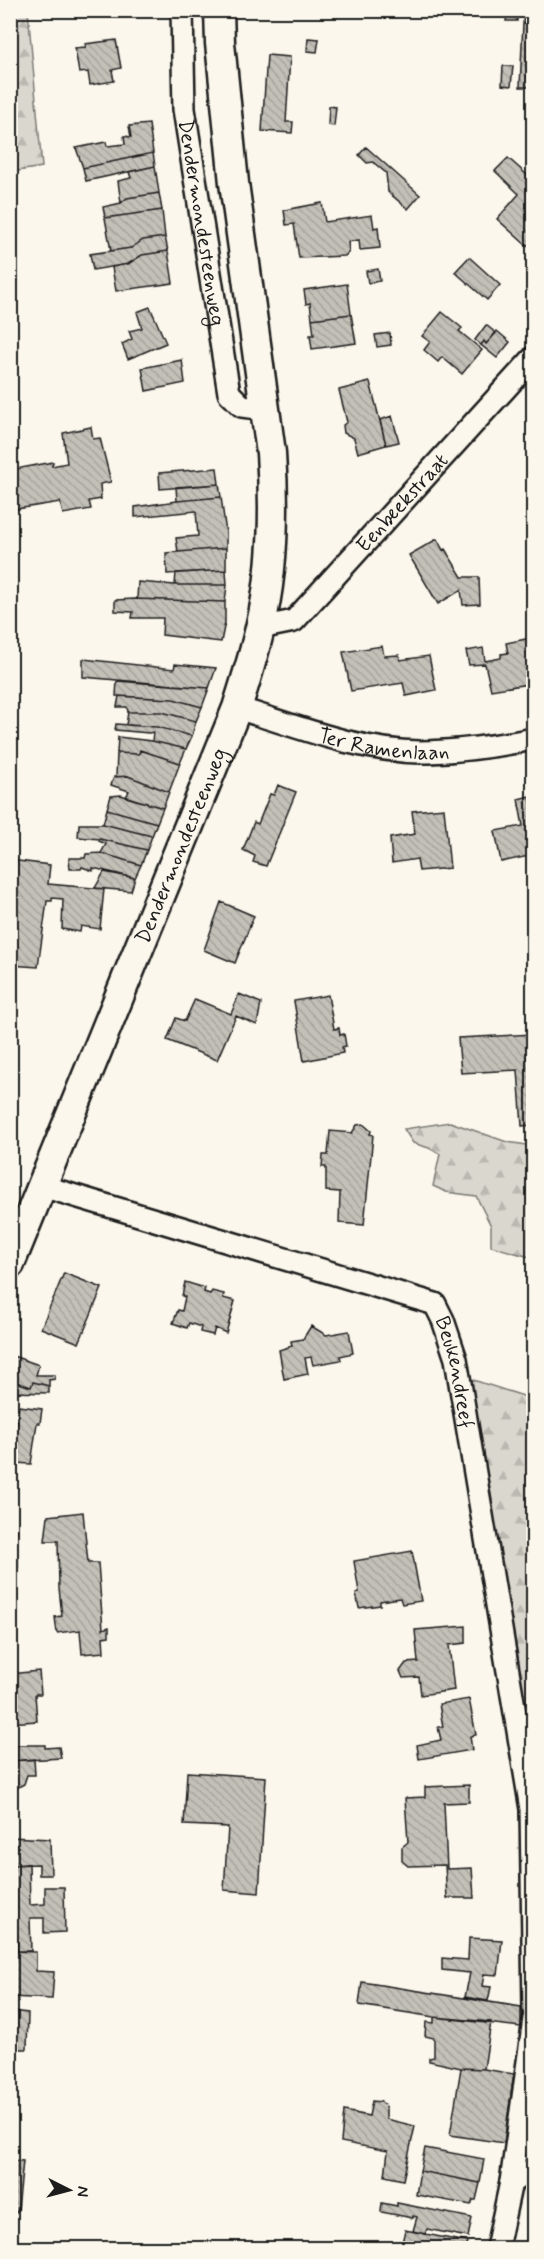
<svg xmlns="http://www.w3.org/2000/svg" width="544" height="2259" viewBox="0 0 544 2259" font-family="Mynerve,sans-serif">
  <defs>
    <pattern id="forest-firs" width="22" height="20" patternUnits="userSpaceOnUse" patternTransform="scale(1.5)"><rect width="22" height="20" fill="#dad7ce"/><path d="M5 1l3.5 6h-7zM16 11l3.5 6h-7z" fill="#bab8b0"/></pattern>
    <pattern id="building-back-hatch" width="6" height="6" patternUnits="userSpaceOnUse" patternTransform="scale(1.5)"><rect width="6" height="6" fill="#c3c0b8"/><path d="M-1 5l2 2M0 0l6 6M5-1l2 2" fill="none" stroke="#a7a49e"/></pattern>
  </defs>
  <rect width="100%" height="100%" fill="#fbf7ec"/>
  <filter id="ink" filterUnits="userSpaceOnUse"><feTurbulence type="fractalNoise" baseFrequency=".0167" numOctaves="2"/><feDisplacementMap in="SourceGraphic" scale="12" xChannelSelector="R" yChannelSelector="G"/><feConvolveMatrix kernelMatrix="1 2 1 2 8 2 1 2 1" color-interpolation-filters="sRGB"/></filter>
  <g filter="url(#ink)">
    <path fill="url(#forest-firs)" stroke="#7b7a75" stroke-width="1.5" d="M11 10 28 11 42 167 11 172Z
      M450 1122 507 1142 533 1146V1258L491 1246V1226L476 1196 446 1192 433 1186 440 1154 429 1148 413 1143 404 1129Z
      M470 1379 533 1399V1767Z"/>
    <path fill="url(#building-back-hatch)" stroke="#1c1c1c" stroke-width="1.5" d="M507 10H517V21H506Z
      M524 10H534V24L523 23Z
      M523 23 534 24V87H520Z
      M308 38 319 39 317 52 307 51Z
      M116 40 121 68 112 70 114 81 90 85 88 72 79 73 75 48 86 47 85 44Z
      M267 55 290 57 286 122H293L292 133 262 131Z
      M503 66H513L511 86 502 85Z
      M329 106 336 107 334 126 328 125Z
      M149 124 153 153 83 168 76 148 106 142 107 146 125 144 124 136 131 137 129 126Z
      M366 147 420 195 408 209 388 192 386 173 373 162 367 163 359 155Z
      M153 153 155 166 86 181 83 168Z
      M508 158 534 181V239L527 246 497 219 519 194 495 171Z
      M155 166 159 193 127 198 121 203 118 181 131 178 129 172Z
      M159 193 162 210 105 218 103 207 121 203 127 198Z
      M322 203 325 222 372 215 374 228 378 227 380 248 360 250 359 240 348 242 349 252 345 256 299 258 294 224 286 225 284 210Z
      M162 210 165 237 143 240 131 248 111 251 105 218Z
      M165 237 168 251 142 255 128 264 93 270 90 254 131 248 143 240Z
      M168 251 173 283 116 291 112 267 128 264 142 255Z
      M469 257 500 285 487 300 455 272Z
      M378 269 380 281 368 283 366 271Z
      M347 284 351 314 312 319 310 303 306 304 304 290Z
      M150 307 166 343 128 359 122 344 132 339 129 331 142 328 137 312Z
      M442 312 462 328 459 331 482 350 462 374 442 357 438 362 424 350 430 342 422 336Z
      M351 314 356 343 312 349 310 335H314L312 319Z
      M486 325 496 333 486 344 484 341 481 345 475 340Z
      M497 331 510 342 497 358 481 345 484 341 486 344Z
      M390 333 391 345 377 347 375 335Z
      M182 360 185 383 146 391 142 368Z
      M370 382 386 445 358 453 354 438 344 433 343 425 347 422 339 390Z
      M392 416 399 442 386 445 380 420Z
      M91 427 93 439 100 438 111 482 100 484 101 499 89 501 91 509 63 514 60 502 10 510V470L53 462 52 466 67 463 63 433Z
      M217 468 219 484 160 489 159 473Z
      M219 484 221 497 177 501 176 487Z
      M221 497 226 533V548L178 552 176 538 198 536 196 511 135 517V507L177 501Z
      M437 539 443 550 445 549 462 577H479L480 604 463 605 461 590 438 604 409 555Z
      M226 548V570L167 574 166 553Z
      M226 570 227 585H175L176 573Z
      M138 582 175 585H227L225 602 137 599Z
      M135 599 225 602V622L221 642 162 635 163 618H132L133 612 115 611V600Z
      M531 638 534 683 491 690 485 664 469 665 466 651 483 648 485 661 501 658V654L508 653 506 643Z
      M382 646 384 656 399 655 400 660 429 656 436 690 406 696 403 683 351 691 343 652Z
      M83 659 174 669 175 664 216 668 209 688 83 677Z
      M117 681 209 688 202 707 173 699 116 696Z
      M119 696 173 699 202 707 196 721 162 712H128L127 707H117Z
      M128 712H162L196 721 192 736 157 727 126 725Z
      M116 724 157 727 192 736 186 749 152 741 153 732 149 733 115 730Z
      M118 737 152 741 186 749 180 763 140 750 139 754 117 753Z
      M140 750 180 763 169 792 128 776 116 777 117 753 139 754Z
      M128 776 169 792 163 808 126 797 129 791 111 785 114 777Z
      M278 785 296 792 266 866 253 862 255 856 243 850 254 822 258 824 270 794 274 795Z
      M121 795 163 808 157 823 107 809 111 796Z
      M530 796 534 820V855L501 862 495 831 523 826 518 799Z
      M444 808 450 868 419 871 417 859 392 863 390 838 415 834 412 811Z
      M107 809 157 823 152 836 103 824Z
      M79 824H103L152 836 147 850 100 839 78 837Z
      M100 839 147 850 141 865 101 853 106 844 99 841Z
      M101 853 141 865 135 878 93 868V871L82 867 81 869H70L69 858H85L86 854Z
      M10 860 50 865 48 884 104 889 100 929 81 926 80 932 62 929 63 899 52 898V901H47L38 967 10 965Z
      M104 872 135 878 131 891 95 888Z
      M221 902 254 916 235 963 204 950Z
      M239 994 261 1003 257 1025 236 1016 217 1060 167 1040 176 1018 185 1021 195 999 231 1014Z
      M328 995 334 1029 339 1028 340 1035 344 1034 346 1046 342 1047 343 1053 304 1061 294 1001Z
      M534 1034V1125L522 1126 518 1070 461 1073 458 1038Z
      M363 1124 371 1131 370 1134 373 1135 364 1225 339 1223 340 1192 326 1191V1167H322L323 1155H328L330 1131 352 1133 357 1125Z
      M64 1273 102 1288 79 1343 41 1328Z
      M185 1282 205 1288 204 1292 210 1294 212 1291 224 1294 223 1298 235 1301 226 1333 215 1328 213 1335 200 1332 201 1327 189 1323 187 1328 173 1323 178 1310 182 1311 185 1297 182 1296Z
      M311 1326 326 1335 349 1331 353 1353 340 1356 341 1360 313 1365 311 1357 305 1358 308 1374 284 1379 279 1350 292 1346 291 1341 303 1339Z
      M10 1355 39 1365 36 1375H55V1379L49 1380V1386L33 1382 31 1387 10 1380Z
      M10 1380 31 1387 33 1382 49 1386V1393L10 1392Z
      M19 1406 42 1409 40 1423H37L31 1464 14 1463 13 1466H10V1449H13Z
      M10 1475 17 1476 15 1497 10 1496Z
      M83 1512 88 1563H98L103 1629 109 1627V1636L103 1637 104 1652 82 1654 80 1630 57 1633 55 1617 62 1616 59 1588 58 1541H45L48 1516Z
      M10 1529 17 1530 16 1537H10Z
      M412 1551 421 1601 402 1604 400 1598 380 1601V1605L359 1608 356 1593 359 1592 354 1561Z
      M10 1554 11 1558 18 1559V1568L10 1567Z
      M466 1626V1643L449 1645 454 1690 421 1695 419 1677 403 1678 400 1671 406 1663 418 1662 415 1630Z
      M39 1671 41 1694H35L37 1721 10 1723V1674Z
      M469 1699 476 1735 470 1736 472 1750 419 1759 417 1745 441 1740 438 1727H443L439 1704Z
      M10 1745H45V1748L59 1747 61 1758 10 1761Z
      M34 1759 35 1775H27L24 1784 13 1790 14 1804H10V1761Z
      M187 1772 266 1777 259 1893 224 1890 228 1827 184 1825Z
      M469 1785V1802L444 1803 447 1869 472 1868 474 1898H447L445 1865 408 1866 402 1861V1847L408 1842 405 1798 425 1797V1787Z
      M10 1837 50 1839 51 1875H39V1864L10 1865Z
      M29 1864 30 1905 45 1904V1887H64L65 1932 44 1933V1918H30L31 1951H17V1936H10V1865Z
      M469 1938 502 1940 498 1975 484 1974 482 1986 491 1987 488 2001 465 1997 470 1973 442 1970V1958L468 1960Z
      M10 1951 36 1952V1971L54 1972 52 1999 10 1997Z
      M362 1982 521 2007V2027L434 2017 359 2005Z
      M10 2011 28 2013 27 2049H10Z
      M434 2017 491 2022 484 2069 461 2068 429 2061V2058L434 2057V2038L425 2036 426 2022 434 2023Z
      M461 2068 484 2069 514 2074 504 2143 450 2135Z
      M372 2101 381 2102 386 2106V2119L415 2126 403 2180 385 2176 388 2151 341 2142 344 2111 369 2116Z
      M425 2148 484 2159 480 2183 420 2171Z
      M10 2160 23 2161 18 2210 10 2221Z
      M420 2171 480 2183 476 2200H473L471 2205 416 2195Z
      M382 2203 397 2206V2203L472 2218 468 2237 427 2229 425 2234 413 2231 417 2217 413 2216V2218L381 2212Z
      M405 2230 467 2242 465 2248 401 2247Z
      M10 2240 31 2244 32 2247 10 2248Z"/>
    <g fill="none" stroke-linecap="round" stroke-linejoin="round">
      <defs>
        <g id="minor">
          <path id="s1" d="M182 10 184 109 229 393 242 406 265 409"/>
          <path id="s2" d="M260 628 294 621 534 357"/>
          <path id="s3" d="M237 708C296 726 357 751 420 752 458 752 496 746 534 739"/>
          <path id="s4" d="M42 1186 435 1304 443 1320 456 1359 531 1809 534 2010"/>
          <path d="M511 2182 534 2169"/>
          <path d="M497 2248 511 2182 534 2019"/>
        </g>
        <g id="secondary">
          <path id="s5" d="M10 1264 237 708C245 682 254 655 260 628 274 571 275 511 271 453L234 183 220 43 219 10"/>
        </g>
      </defs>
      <use href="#minor" stroke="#1c1c1c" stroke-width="26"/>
      <use href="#secondary" stroke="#1c1c1c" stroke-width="33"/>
      <use href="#minor" stroke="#fbf7ec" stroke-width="21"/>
      <use href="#secondary" stroke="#fbf7ec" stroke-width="28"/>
    </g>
  </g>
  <g text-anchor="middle" stroke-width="4.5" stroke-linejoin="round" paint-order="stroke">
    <g font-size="21" fill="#1c1c1c" stroke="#fbf7ec">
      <text dy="7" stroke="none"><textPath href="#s1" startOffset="214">Dendermondesteenweg</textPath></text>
      <text dy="7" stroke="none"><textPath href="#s2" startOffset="195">Eenbeekstraat</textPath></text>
      <text dy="7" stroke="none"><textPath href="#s3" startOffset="152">Ter Ramenlaan</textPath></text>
      <text dy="7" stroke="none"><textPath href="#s5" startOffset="452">Dendermondesteenweg</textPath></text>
      <text dy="7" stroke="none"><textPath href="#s4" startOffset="482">Beukendreef</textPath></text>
    </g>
  </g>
  <rect width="544" height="2259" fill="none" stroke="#fbf7ec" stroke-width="36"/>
  <rect x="18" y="18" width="508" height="2223" fill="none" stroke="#1c1c1c" stroke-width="2" filter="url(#ink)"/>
  <g transform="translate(69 2190) rotate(96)" stroke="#fbf7ec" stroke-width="4.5" paint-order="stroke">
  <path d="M0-4.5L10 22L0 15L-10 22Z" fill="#1c1c1c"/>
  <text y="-9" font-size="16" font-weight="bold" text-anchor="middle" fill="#1c1c1c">N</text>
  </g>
</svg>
